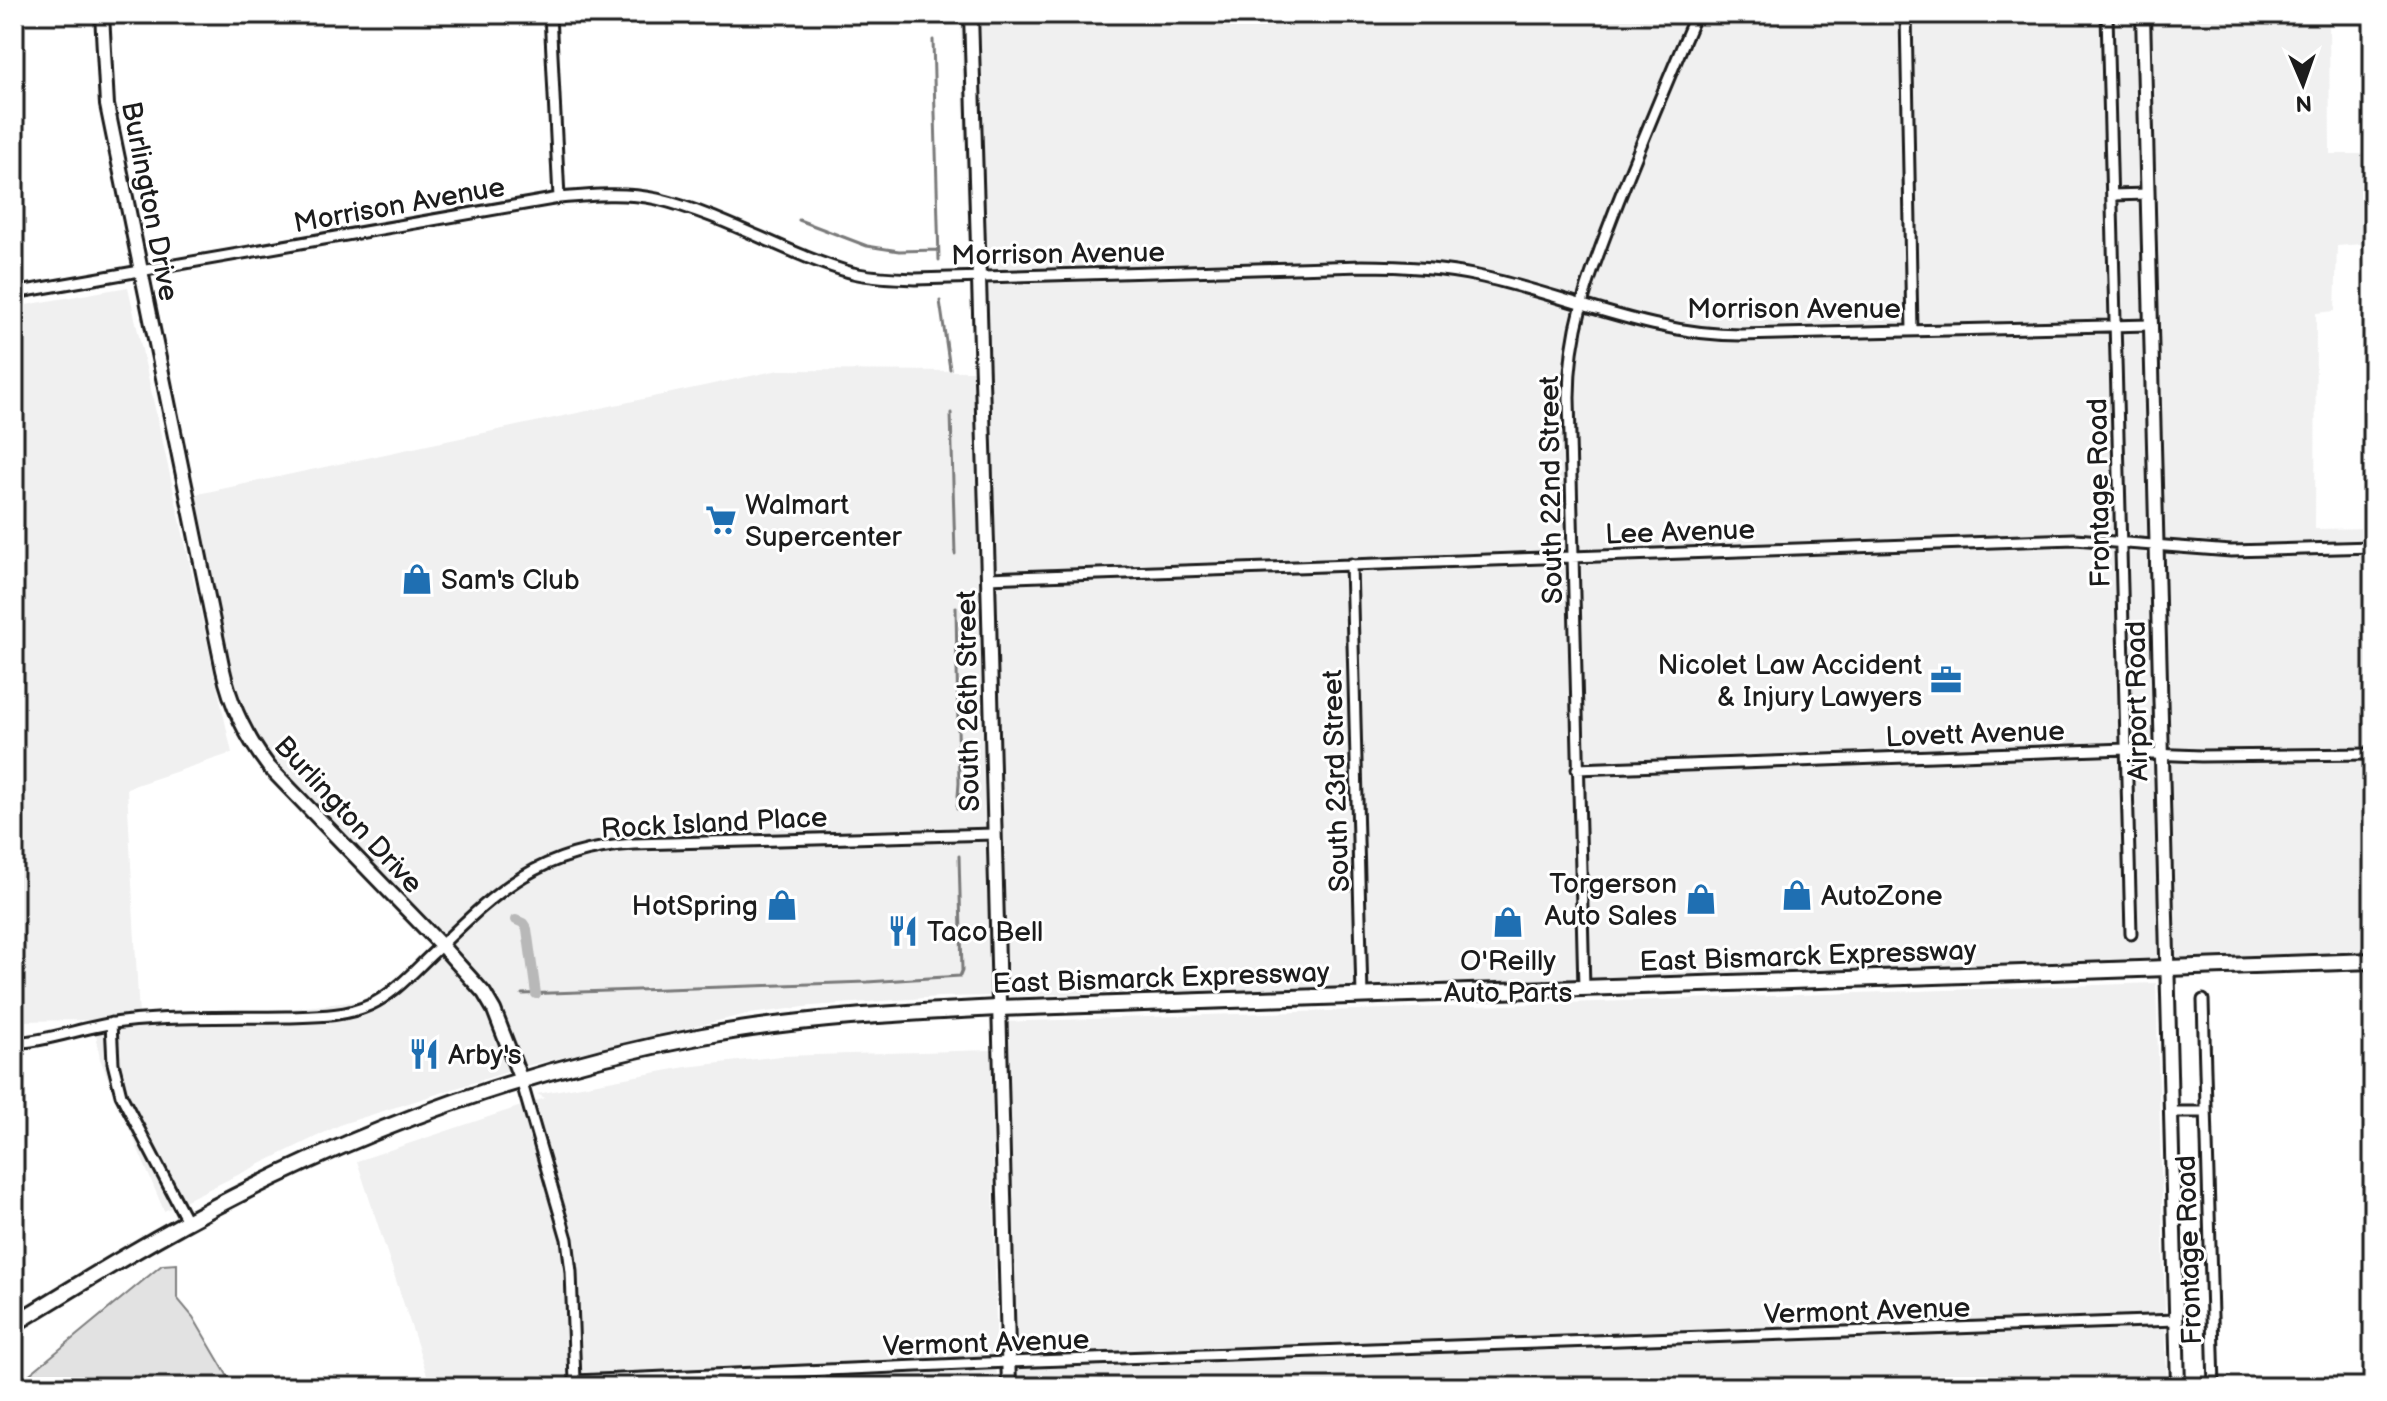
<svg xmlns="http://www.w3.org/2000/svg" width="2387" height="1401" viewBox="0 0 2387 1401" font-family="'Balsamiq Sans',sans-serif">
  <rect width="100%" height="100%" fill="#fff"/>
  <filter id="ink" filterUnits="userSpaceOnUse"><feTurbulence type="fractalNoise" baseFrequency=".0125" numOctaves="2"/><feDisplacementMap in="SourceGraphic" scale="16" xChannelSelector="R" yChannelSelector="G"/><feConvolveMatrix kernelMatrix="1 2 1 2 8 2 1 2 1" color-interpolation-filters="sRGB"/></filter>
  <g filter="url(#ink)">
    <path fill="#f0f0f0" d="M960 14H2329L2330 154H2373V243L2337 246 2335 311 2316 313 2315 529 2373 528V952L2301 957 1474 986 939 997 812 1006 743 1015 526 1066 342 1124 164 1211 100 1059 94 1020 14 1021V307L128 287 232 753 127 788 139 1017 288 1009 359 1001 393 985 441 934 270 757 247 719 231 686 193 495 779 370 973 371Z
      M2156 983 2167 1387H1014L1002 1022Z
      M991 1050 997 1387H431L357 1161 545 1098 537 1094 686 1067 781 1056Z"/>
    <path fill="#e2e2e2" stroke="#7f7f7f" stroke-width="2" d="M177 1264V1298L193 1317 234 1387H14L162 1265Z"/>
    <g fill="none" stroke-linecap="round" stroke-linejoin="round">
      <path stroke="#7a7a7a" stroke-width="3" d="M933 14V17
        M933 40 939 260
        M799 220 867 246 899 251 938 250
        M940 301 950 369
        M951 413 955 554
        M956 607 959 783 957 809
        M522 994 867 982 960 976 962 971 959 856"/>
      <path stroke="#b8b8b8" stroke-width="10" d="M516 920 523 923 527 929 536 994"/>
      <defs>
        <path id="street" d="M550 14 559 198
          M1906 14 1912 331
          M2107 14 2131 934
          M2112 195 2147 194
          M14 293 559 198C592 195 625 192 657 199 725 215 787 255 853 273 874 278 894 278 915 279L1362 266C1401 266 1440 268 1478 276 1567 295 1649 335 1741 335L2151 325
          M1351 564 1362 996
          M988 578 2075 539 2231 551 2373 547
          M1577 769 2126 749 2152 754 2201 756 2373 754
          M1584 988 1569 398C1569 323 1592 270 1618 202 1643 139 1669 77 1696 14
          M2203 1000 2214 1387
          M111 1023 113 1063 121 1095 187 1221
          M14 1043C51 1041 85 1026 122 1022 176 1016 232 1018 286 1017 314 1016 344 1017 370 1005 394 994 413 972 431 955 497 891 537 850 634 844L994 834
          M521 1080 567 1239 571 1272 575 1381 1008 1362 2176 1320
          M2171 1112H2206"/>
        <path id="secondary" d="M102 14 107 105 223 670C231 707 246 737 269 767L441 945 484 993 494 1010 521 1080
          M971 14 988 578 1009 1387
          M2143 14 2178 1387"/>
        <path id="primary" d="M14 1324C86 1280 159 1235 234 1197 382 1121 540 1066 703 1036 801 1018 899 1013 998 1008L2373 961"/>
      </defs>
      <use href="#street" stroke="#1c1c1c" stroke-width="15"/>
      <use href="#secondary" stroke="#1c1c1c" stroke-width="18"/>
      <use href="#primary" stroke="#1c1c1c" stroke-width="20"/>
      <use href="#street" stroke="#fff" stroke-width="9"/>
      <use href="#secondary" stroke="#fff" stroke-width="12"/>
      <use href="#primary" stroke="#fff" stroke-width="14"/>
    </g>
  </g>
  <defs>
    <symbol id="supermarket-bare" viewBox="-9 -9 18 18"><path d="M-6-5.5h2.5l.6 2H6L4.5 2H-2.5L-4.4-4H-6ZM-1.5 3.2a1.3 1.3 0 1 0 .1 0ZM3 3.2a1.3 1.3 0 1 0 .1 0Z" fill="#1f6fb2" stroke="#fff" stroke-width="2.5" paint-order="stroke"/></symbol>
    <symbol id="shop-bare" viewBox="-9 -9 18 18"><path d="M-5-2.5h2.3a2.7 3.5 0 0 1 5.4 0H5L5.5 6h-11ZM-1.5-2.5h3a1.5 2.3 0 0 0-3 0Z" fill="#1f6fb2" stroke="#fff" stroke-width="2.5" paint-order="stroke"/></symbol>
    <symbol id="office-bare" viewBox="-9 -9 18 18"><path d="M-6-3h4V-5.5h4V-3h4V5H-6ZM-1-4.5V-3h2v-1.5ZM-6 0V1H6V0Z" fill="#1f6fb2" stroke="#fff" stroke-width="2.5" paint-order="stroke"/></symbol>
    <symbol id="restaurant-bare" viewBox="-9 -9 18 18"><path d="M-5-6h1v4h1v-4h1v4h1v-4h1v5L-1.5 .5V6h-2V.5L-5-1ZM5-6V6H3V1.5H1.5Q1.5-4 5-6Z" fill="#1f6fb2" stroke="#fff" stroke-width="2.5" paint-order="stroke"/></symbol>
  </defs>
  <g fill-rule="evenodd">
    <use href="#supermarket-bare" x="699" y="498" width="44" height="44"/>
    <use href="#shop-bare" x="395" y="557" width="44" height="44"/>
    <use href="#office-bare" x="1924" y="658" width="44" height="44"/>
    <use href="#shop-bare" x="1775" y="873" width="44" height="44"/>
    <use href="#shop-bare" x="1679" y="877" width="44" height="44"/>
    <use href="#shop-bare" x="760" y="883" width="44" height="44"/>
    <use href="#shop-bare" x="1486" y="900" width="44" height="44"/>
    <use href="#restaurant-bare" x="881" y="909" width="44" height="44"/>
    <use href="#restaurant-bare" x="402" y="1032" width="44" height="44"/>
  </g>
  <g text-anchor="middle" stroke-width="6" stroke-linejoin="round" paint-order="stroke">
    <g font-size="28" fill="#1c1c1c" stroke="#fff">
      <text transform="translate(151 201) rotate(79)" y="10">Burlington Drive</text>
      <text transform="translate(399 204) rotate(-10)" y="10">Morrison Avenue</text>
      <text transform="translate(1058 253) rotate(-1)" y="10">Morrison Avenue</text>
      <text x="1794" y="318">Morrison Avenue</text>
      <text transform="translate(1550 490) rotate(-91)" y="10">South 22nd Street</text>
      <text transform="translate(2098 493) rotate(-91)" y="10">Frontage Road</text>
      <text transform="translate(1680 531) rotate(-2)" y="10">Lee Avenue</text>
      <text transform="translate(967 701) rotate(-91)" y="10">South 26th Street</text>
      <text transform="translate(2136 701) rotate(-91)" y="10">Airport Road</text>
      <text transform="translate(1975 733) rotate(-2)" y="10">Lovett Avenue</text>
      <text transform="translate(1335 781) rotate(-92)" y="10">South 23rd Street</text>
      <text transform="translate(349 814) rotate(47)" y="10">Burlington Drive</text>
      <text transform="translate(714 822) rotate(-3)" y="10">Rock Island Place</text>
      <text transform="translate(1808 955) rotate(-2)" y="10">East Bismarck Expressway</text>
      <text transform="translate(1161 977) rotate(-2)" y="10">East Bismarck Expressway</text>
      <text transform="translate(2188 1250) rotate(-92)" y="10">Frontage Road</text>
      <text transform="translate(1867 1310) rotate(-2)" y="10">Vermont Avenue</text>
      <text transform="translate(986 1342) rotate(-2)" y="10">Vermont Avenue</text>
    </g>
    <g font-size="28" fill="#1c1c1c" stroke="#fff" text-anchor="start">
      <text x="745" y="514">Walmart<tspan x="745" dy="32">Supercenter</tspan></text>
      <text x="441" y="589">Sam's Club</text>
      <text x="1922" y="674" text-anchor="end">Nicolet Law Accident<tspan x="1922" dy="32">&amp; Injury Lawyers</tspan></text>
      <text x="1677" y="893" text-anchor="end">Torgerson<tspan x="1677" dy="32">Auto Sales</tspan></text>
      <text x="1821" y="905">AutoZone</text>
      <text x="758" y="915" text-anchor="end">HotSpring</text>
      <text x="927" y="941">Taco Bell</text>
      <text x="1508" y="970" text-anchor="middle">O'Reilly<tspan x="1508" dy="32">Auto Parts</tspan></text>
      <text x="448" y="1064">Arby's</text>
    </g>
  </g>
  <rect width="2387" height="1401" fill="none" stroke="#fff" stroke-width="48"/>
  <rect x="24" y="24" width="2339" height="1353" fill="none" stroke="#1c1c1c" stroke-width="3" filter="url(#ink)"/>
  <g transform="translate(2303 84) rotate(178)" stroke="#ffffff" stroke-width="6" paint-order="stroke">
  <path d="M0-6L14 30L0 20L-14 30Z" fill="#1c1c1c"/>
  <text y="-12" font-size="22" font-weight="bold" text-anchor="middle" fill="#1c1c1c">N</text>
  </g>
</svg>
